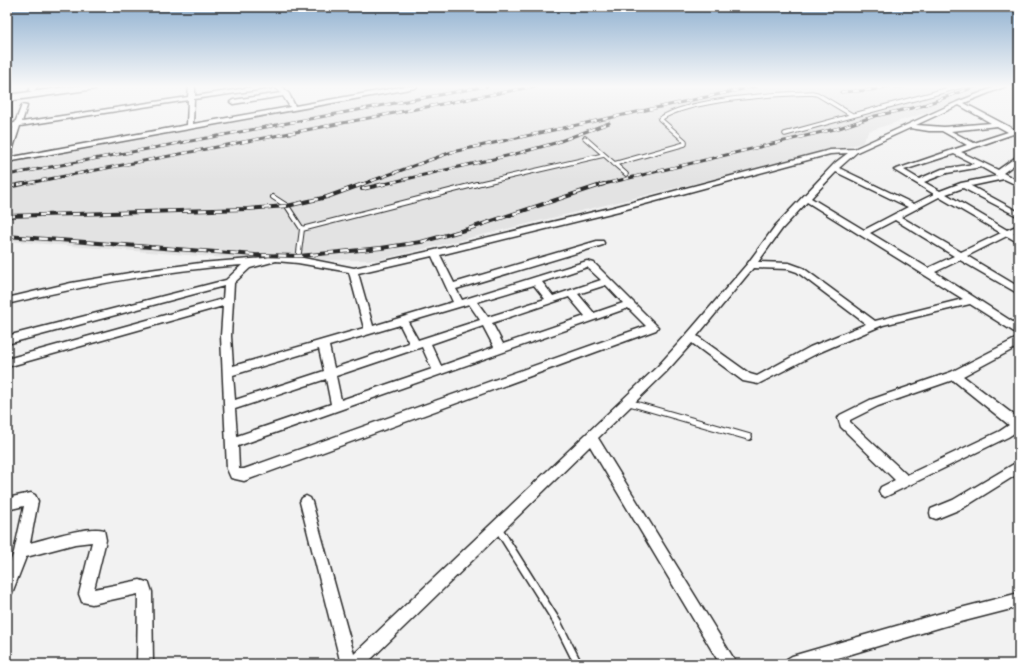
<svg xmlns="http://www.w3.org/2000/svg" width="1026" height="671" viewBox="0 0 1026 671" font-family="'Comic Neue',sans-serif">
  <rect width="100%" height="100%" fill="#f2f2f2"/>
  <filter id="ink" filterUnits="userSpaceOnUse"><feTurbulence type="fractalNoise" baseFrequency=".025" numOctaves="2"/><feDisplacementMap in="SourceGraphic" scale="8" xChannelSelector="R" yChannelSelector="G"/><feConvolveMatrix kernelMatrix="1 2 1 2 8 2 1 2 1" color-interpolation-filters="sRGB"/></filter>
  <g filter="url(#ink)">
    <path fill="#e3e3e3" d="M408 86H996L979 91 943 107 869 131 862 143 378 260H252L7 241V161Z"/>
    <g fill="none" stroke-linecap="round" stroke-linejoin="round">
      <defs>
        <path id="service-far3" d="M785 134 961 86
          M585 138 626 174
          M614 164 685 144V141L660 119C688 99 776 94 812 93L817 94 852 115
          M473 185 604 155"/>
        <path id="service-far2" d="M273 197 287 206 302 229 298 260
          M302 229 477 184"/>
        <path id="service-far1" d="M627 402 749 437"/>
        <path id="service" d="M498 528 557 622 578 664"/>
        <path id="minor" d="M31 86H37L34 92 29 91Z
          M189 86H195V96L260 86H274L271 88 194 99 193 124 290 107 283 96 233 104 230 102 233 100 281 93 274 86H282L289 94 295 106 406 86H418L415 88 7 162V158L187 125 188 100 20 126 11 154 7 156V144L13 127 7 128V124L15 123 22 105 27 106 22 122 188 97Z
          M998 86H1006L964 103 1019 132V136L1013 134 961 152 998 170 1019 155V161L1003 173 1019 181V186L1004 179 971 186 1019 212V217L963 188 946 194 1007 230 1019 225V230L1013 233 1019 236V243L1007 236 967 256 1019 287V294L960 260 935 272 1019 326V335L970 304 883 325 818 353 758 384 743 381 692 343 666 372 598 438 737 664H720L590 446 366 664H341L300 502 302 498 306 496 310 498 312 502 354 654 658 366 687 334 748 263 776 225 835 163 848 153 830 154 619 211 440 255 454 283 597 241H603L604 243 603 245 456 289 462 300 587 261 594 263 658 327 656 330 244 481 231 478 227 469 221 336 223 306 7 367V359L223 299 224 286 7 344V336L226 280 242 265C163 270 84 286 7 304V298L71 283 135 272 200 263 265 258 276 255 298 257 354 268 435 250 614 207 830 150 854 149 957 102ZM959 105 991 123 944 127 916 125ZM997 126 1008 132 974 143 951 131ZM910 128 929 131H942L967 145 894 170 934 194 914 204 839 168 857 152ZM954 154 974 164 942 169 919 179 904 170ZM981 167 997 176 961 183 940 191 924 182 947 173ZM836 172 908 207 864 230 811 198ZM939 197 1001 233 961 252 901 217ZM807 202 963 299 875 321 803 268 789 263 758 262 782 229ZM895 220 954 256 928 268 870 233ZM432 256 453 302 373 326 358 273ZM276 261 298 263 349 272 364 328 233 366 231 336 234 283 250 268ZM587 267 601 280 553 296 542 282ZM753 268 788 269 797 272 866 324 810 347 757 376 750 374 697 336ZM534 285 545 299 488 317 477 302ZM606 285 623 303 594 313 578 294ZM569 297 585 316 503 344 492 323ZM469 304 480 320 418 340 408 322ZM628 308 646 326 244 469H239L238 446ZM400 325 409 343 334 368 329 346ZM483 326 494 347 441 366 431 344ZM422 347 432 369 341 400 336 376ZM319 349 324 371 235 400 233 375ZM326 379 331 404 237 436 235 409Z
          M1019 337V346L963 376 1019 419V430L1008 437 889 495 885 497 881 495 879 491 881 487 895 480 841 427 838 418 840 415 870 400 951 372ZM953 380 1009 425 1000 431 907 475 850 422V420L878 406Z
          M1019 461V473L963 508 936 519 931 517 930 513 931 509 953 500Z
          M31 493 35 495 38 501 30 543C46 539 89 525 104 530L106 540 94 589 140 580 149 583 152 592 153 664H137L138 594 92 604 82 602 79 594 92 542 75 544 26 557 12 593 7 595V570L14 552 24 506 7 510V498Z
          M1019 593V607L945 626 818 664H784L787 659 792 656 945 612Z"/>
        <path id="primary" d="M75 86H100L95 89 7 101V95Z"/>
      </defs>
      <use href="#service-far3" stroke="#2b2b2b" stroke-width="5.5"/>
      <use href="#service-far2" stroke="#2b2b2b" stroke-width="6"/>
      <use href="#service-far1" stroke="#2b2b2b" stroke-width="8"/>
      <use href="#service" stroke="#2b2b2b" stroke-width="10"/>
      <use href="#minor" stroke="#2b2b2b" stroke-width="3"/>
      <use href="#primary" stroke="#2b2b2b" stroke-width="3"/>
      <use href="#service-far3" stroke="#fff" stroke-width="3.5"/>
      <use href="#service-far2" stroke="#fff" stroke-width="4"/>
      <use href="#service-far1" stroke="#fff" stroke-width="5.5"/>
      <use href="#service" stroke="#fff" stroke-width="7"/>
      <use href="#minor" fill="#fff" fill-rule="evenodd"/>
      <use href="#primary" fill="#fff" fill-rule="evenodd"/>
      <defs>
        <path id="rail-far1" d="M896 88 904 86
          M841 92 871 90 891 86
          M7 175 487 86
          M18 185 536 86
          M360 185 452 152 757 86
          M380 185 519 153 555 143 609 123
          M600 185 839 128 875 116 921 106 977 86"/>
        <path id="rail" d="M7 187 23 184
          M362 189 384 184
          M7 216 247 209 287 206 327 197 363 184
          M7 236 255 255 299 256 381 248 421 242 468 229 604 184"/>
      </defs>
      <use href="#rail-far1" stroke="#2b2b2b" stroke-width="3"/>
      <use href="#rail" stroke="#2b2b2b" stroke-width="4"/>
      <use href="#rail-far1" stroke="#fff" stroke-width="2" stroke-dasharray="6" stroke-linecap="butt"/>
      <use href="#rail" stroke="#fff" stroke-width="2.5" stroke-dasharray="8" stroke-linecap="butt"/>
    </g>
  </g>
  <linearGradient id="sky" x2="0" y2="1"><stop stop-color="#8fb0d0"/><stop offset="0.48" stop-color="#f9f9f9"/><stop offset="1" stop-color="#f9f9f9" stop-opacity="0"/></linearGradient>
  <rect width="1026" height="180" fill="url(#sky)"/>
  <rect width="1026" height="671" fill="none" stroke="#fff" stroke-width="24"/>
  <rect x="12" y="12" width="1002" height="647" fill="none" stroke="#2b2b2b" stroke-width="1.5" filter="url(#ink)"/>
</svg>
